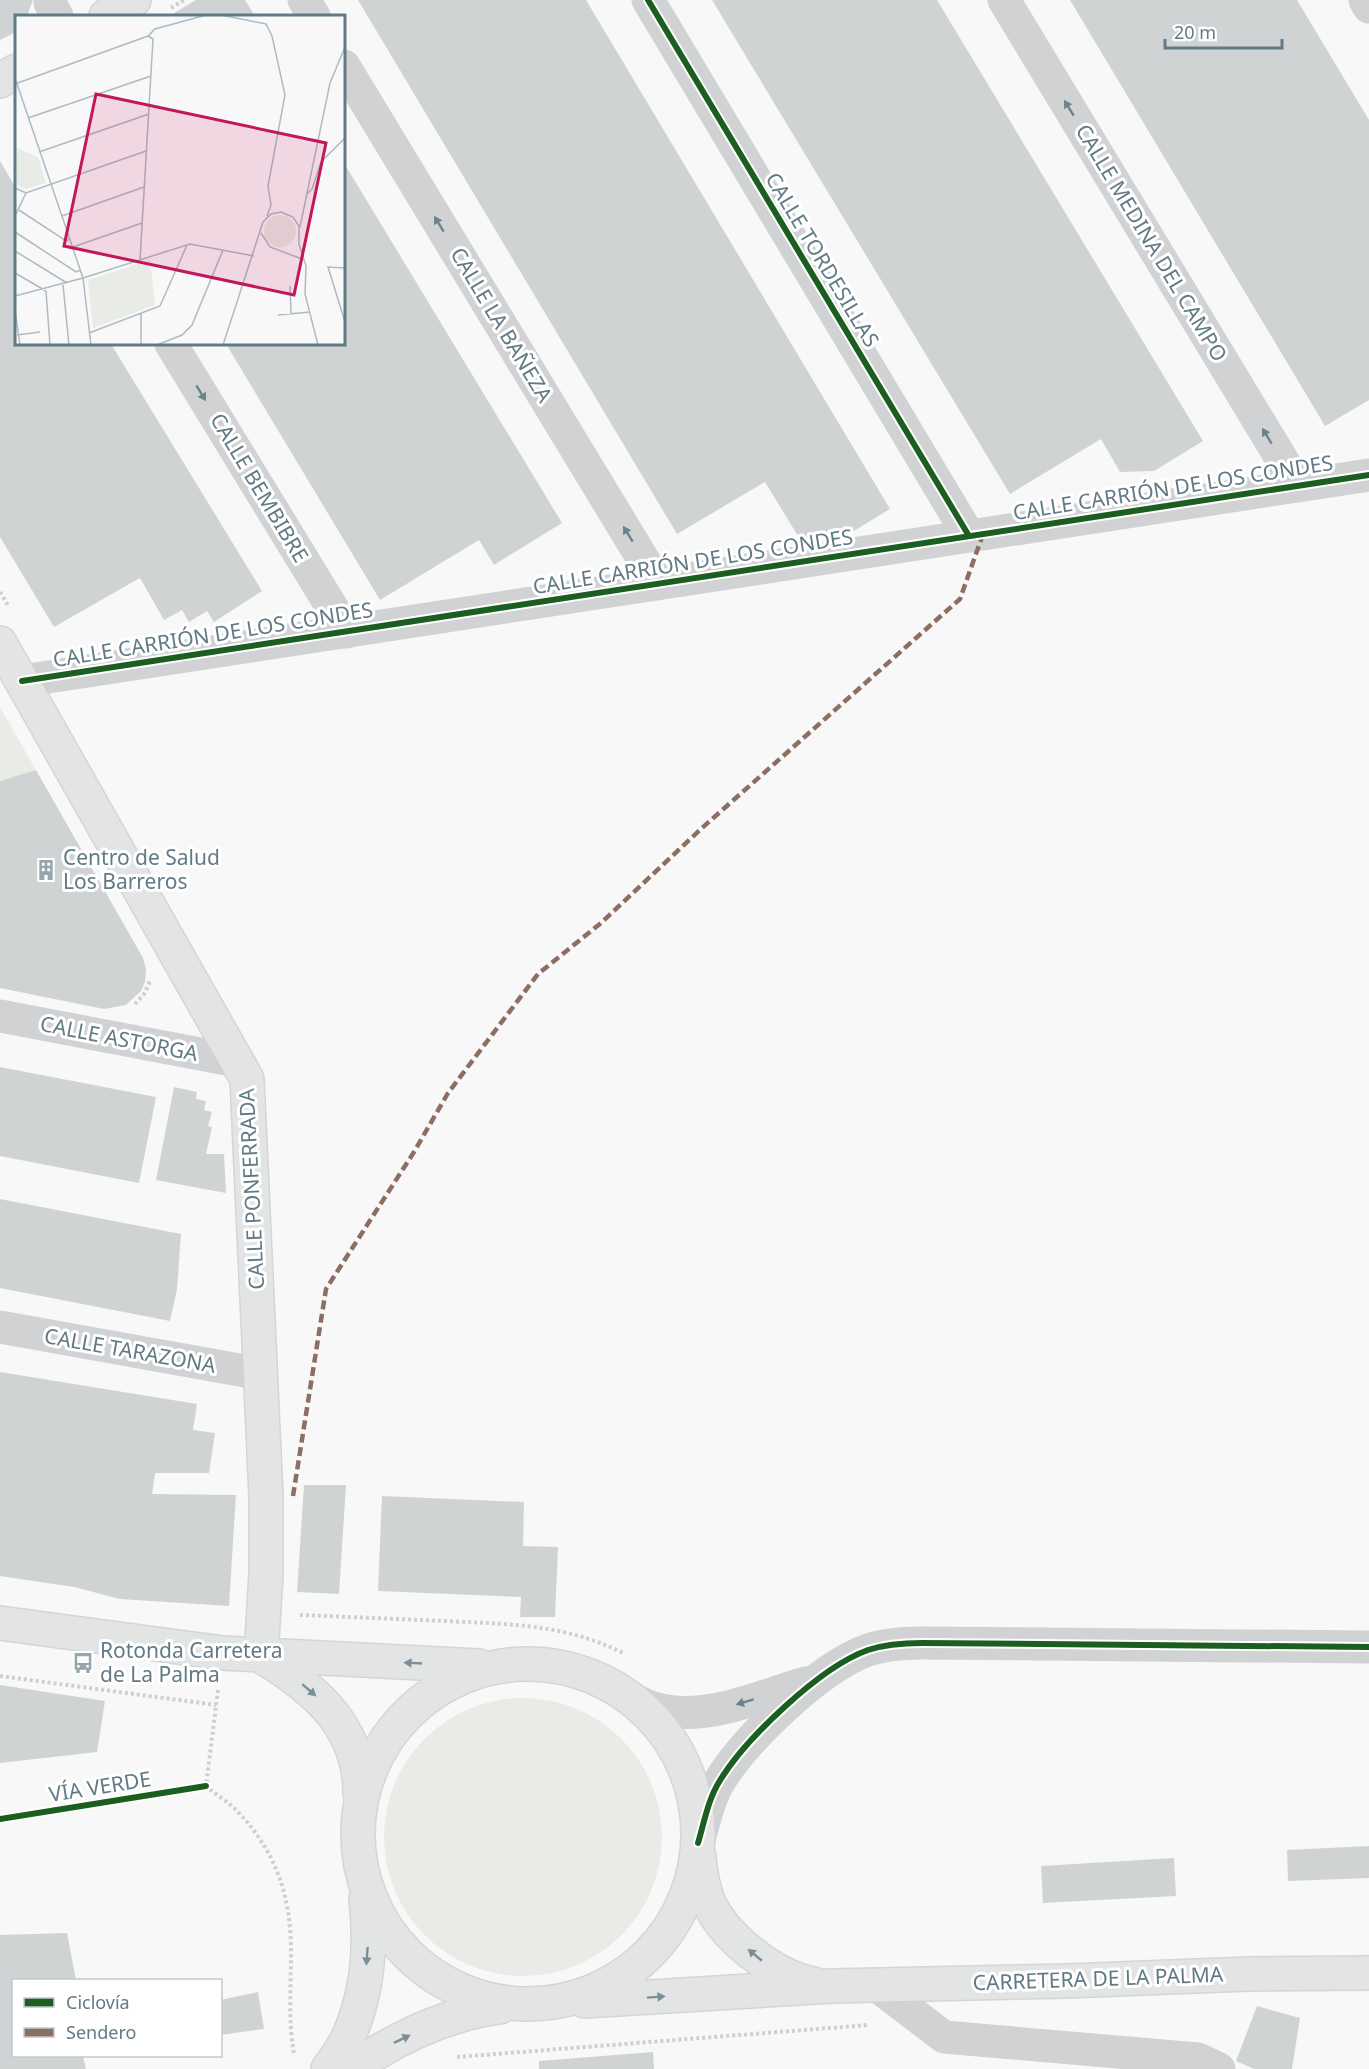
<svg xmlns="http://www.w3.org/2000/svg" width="1369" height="2069" viewBox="0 0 1369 2069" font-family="'Noto Sans',sans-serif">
  <rect width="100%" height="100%" fill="#f8f8f8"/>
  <path fill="#e9ece6" d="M0 707 36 770 0 781Z
    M384 1837a139 139 0 1 1 278 0a139 139 0 1 1-278 0Z"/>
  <path fill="#d0d3d4" d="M0 0H33L27 16H16V32L0 40Z
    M196 0H245L255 16H169Z
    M358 0H586L890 509 852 532 801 541 765 482 677 534Z
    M712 0H937L1203 441 1154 471 1120 472 1101 439 1010 494Z
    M1070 0H1297L1369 120V400L1325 426Z
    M0 161 16 188V344H111L262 591 214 622 207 611 189 622 182 610 164 620 140 578 54 627 0 537Z
    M344 163 562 523 494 565 479 540 380 600 226 344H344Z
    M36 770 143 958 146 969 145 982 141 991 126 1005 104 1009 0 988V781Z
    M0 1067 156 1097 139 1183 0 1156Z
    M174 1087 197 1092 196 1099 206 1101 204 1110 212 1112 208 1126 212 1127 206 1154H224L226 1193 156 1180Z
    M0 1199 181 1234 177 1289 170 1321 0 1288Z
    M0 1372 197 1404 193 1430 215 1433 209 1473H155L152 1494 236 1495 229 1606 120 1599 74 1587 0 1576Z
    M304 1485H346L339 1594 297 1592Z
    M382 1496 524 1502 523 1546 558 1547 555 1617H520L521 1597 378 1591Z
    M0 1685 105 1701 97 1752 0 1763Z
    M1369 1846V1878L1288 1881 1287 1850Z
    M1174 1858 1176 1896 1043 1903 1041 1866Z
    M67 1933 76 1980H14V2023L0 2026V1935Z
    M258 1992 264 2029 220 2035V2000Z
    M1257 2006 1300 2018 1292 2069H1254L1236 2061Z
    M14 2041V2056H83L86 2069H0V2044Z
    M653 2052 654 2069H539V2061Z"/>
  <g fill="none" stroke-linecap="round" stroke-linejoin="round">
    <defs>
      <path id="major" d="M106 16 134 0
        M0 81 16 71
        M0 643 247 1079 266 1496V1574L261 1656
        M0 1623 223 1653 479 1666
        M261 1656C314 1688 360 1726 360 1793
        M358 1834a170 170 0 1 1 340 0a170 170 0 1 1-340 0Z
        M699 1857C700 1871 703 1886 707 1898 722 1937 774 1976 813 1984
        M585 2001 832 1986 1067 1981 1248 1974 1369 1973
        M328 2069C336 2058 345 2046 350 2033 368 1991 371 1943 366 1899
        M351 2069C396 2038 446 2014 500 2007"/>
    </defs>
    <use href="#major" stroke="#d4d6d6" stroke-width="36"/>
    <path stroke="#cecfd0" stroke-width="4" stroke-dasharray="3 3" stroke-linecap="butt" d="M171 8 184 0
      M0 592 9 607
      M135 1004 144 994 150 981
      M300 1615C348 1617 397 1619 445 1621 509 1624 565 1624 623 1653
      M0 1676 216 1705
      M218 1690 206 1786C216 1795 229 1802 238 1812 277 1853 291 1897 291 1953 291 1987 288 2021 294 2054
      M457 2057 868 2025"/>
    <path stroke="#d0d2d3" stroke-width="33" d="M51 0 50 3 57 16
      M304 0 314 16
      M648 0 969 536
      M1004 0 1298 486
      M1365 0 1369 7
      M344 66 658 584
      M171 344 347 632
      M22 681 1369 475
      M0 1016 237 1061
      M0 1327 261 1374
      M620 1691C632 1698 643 1706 657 1709 705 1722 759 1697 805 1683
      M698 1843C704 1823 708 1800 719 1782 745 1739 820 1667 868 1650 886 1644 903 1643 922 1643L1369 1647
      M876 1985 944 2037 1198 2059 1219 2069
      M0 2036 14 2033"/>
    <use href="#major" stroke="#e3e4e4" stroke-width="33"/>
    <path stroke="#8d6e63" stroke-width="4.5" stroke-dasharray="9 4.5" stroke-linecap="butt" d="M293 1496 326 1289 414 1152 448 1093 538 974 601 923 702 828 960 599 983 534"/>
    <defs>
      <path id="cycleway" d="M648 0 969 536
        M22 681 1369 475
        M0 1819 206 1786
        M698 1843C704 1823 708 1800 719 1782 745 1739 820 1667 868 1650 886 1644 903 1643 922 1643L1369 1647"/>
    </defs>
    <use href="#cycleway" stroke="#fff" stroke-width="10"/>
    <use href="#cycleway" stroke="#1b5e20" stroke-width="6"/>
  </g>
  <defs><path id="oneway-solid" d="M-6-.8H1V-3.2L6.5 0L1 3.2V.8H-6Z" transform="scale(1.5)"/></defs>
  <g fill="#6c838d">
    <use href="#oneway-solid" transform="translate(1069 108) rotate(-121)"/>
    <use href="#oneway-solid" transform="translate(439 224) rotate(-121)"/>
    <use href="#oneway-solid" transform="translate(201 393) rotate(59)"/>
    <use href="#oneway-solid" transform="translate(1267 436) rotate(-121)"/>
    <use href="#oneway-solid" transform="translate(628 534) rotate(-121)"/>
    <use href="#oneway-solid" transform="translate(745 1702) rotate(163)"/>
  </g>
  <g fill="#7b8f98">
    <use href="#oneway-solid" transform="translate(413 1663) rotate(-177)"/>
    <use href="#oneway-solid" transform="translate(309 1690) rotate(41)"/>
    <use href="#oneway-solid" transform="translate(755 1955) rotate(-140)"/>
    <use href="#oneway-solid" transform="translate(367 1956) rotate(94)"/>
    <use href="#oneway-solid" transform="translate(656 1997) rotate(-4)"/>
    <use href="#oneway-solid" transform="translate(402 2039) rotate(-26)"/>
  </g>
  <defs>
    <symbol id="building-bare" viewBox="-9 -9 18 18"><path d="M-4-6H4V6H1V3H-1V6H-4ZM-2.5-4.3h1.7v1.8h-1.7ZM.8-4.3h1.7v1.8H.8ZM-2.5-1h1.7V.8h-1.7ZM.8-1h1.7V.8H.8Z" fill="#96a6ad" stroke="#fff" stroke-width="2.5" paint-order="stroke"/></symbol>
    <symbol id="bus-bare" viewBox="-9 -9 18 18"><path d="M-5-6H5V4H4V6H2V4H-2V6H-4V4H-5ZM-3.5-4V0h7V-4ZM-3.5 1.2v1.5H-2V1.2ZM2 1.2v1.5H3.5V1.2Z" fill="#96a6ad" stroke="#fff" stroke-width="2.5" paint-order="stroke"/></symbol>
  </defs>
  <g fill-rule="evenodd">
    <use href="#building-bare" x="31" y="855" width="30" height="30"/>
    <use href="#bus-bare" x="68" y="1648" width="30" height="30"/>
  </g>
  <g text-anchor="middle" stroke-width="6" stroke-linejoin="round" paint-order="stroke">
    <g font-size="21" fill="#617a85" stroke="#fff">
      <text transform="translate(1151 243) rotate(59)" y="7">CALLE MEDINA DEL CAMPO</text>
      <text transform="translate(822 260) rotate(59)" y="7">CALLE TORDESILLAS</text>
      <text transform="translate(501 325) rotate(59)" y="7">CALLE LA BAÑEZA</text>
      <text transform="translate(259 488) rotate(59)" y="7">CALLE BEMBIBRE</text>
      <text transform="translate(1173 488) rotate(-9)" y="7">CALLE CARRIÓN DE LOS CONDES</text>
      <text transform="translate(693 562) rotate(-9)" y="7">CALLE CARRIÓN DE LOS CONDES</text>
      <text transform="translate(213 635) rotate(-9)" y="7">CALLE CARRIÓN DE LOS CONDES</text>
      <text transform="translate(119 1039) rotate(11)" y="7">CALLE ASTORGA</text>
      <text transform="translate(252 1189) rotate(-93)" y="7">CALLE PONFERRADA</text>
      <text transform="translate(130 1351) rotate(10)" y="7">CALLE TARAZONA</text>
      <text transform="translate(100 1787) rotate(-9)" y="7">VÍA VERDE</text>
      <text transform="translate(1098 1979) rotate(-2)" y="7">CARRETERA DE LA PALMA</text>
    </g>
    <g font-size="21" fill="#617a85" stroke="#fff" text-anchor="start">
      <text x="63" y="865">Centro de Salud<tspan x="63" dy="24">Los Barreros</tspan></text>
      <text x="100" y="1658">Rotonda Carretera<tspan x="100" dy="24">de La Palma</tspan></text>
    </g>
  </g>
  <g transform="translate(15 15)">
    <rect width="330" height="330" fill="#f8f8f8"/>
    <path d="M0 132 23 142 31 168 11 174 0 170ZM249 216a16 16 0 1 1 32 0a16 16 0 1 1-32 0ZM135 245 140 290 78 313 73 265Z" fill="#e9ece6"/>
    <path fill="none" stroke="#aebbc0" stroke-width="1.5" d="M206 0 251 9 257 21 270 80 253 171 256 190 252 201M0 63 68 263 175 229 239 241M0 69 133 21 140 14 191 0M13 103 136 61M24 137 134 99M0 173 11 178 131 136M292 179 297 174 306 147 330 123M4 195 51 226 55 224M0 201 11 178M47 201 129 172M285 212 315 68 330 32M0 217 61 257 66 255M246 218 255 232 287 244M58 232 127 208M0 236 52 268M125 245 138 24 133 21M330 253 313 252 330 307M0 258 31 276M48 270 54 330M275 271 276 299M31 276 35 330M0 281 68 263 76 330M0 295 5 330M263 300 295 297M74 318 145 291 172 230M2 320 25 317M126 330V298M142 330 167 320 177 310 208 235M208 330 248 207 256 199 266 197 278 202 284 211V229L291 251 290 279 303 330"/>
    <path fill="#c2185b" fill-opacity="0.15" stroke="#c2185b" stroke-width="3" d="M81 79 311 128 279 280 49 231Z"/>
    <rect width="330" height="330" fill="none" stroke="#617a85" stroke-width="3"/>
  </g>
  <rect x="12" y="1979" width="210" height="78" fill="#ffffff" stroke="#c0cace" stroke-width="1.5"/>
  <rect x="24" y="1998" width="30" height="9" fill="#1b5e20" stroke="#c0cace" stroke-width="1.5"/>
  <text x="66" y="2009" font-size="18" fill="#617a85">Ciclovía</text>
  <rect x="24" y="2028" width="30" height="9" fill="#8d6e63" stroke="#c0cace" stroke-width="1.5"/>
  <text x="66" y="2039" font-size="18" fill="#617a85">Sendero</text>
  <path d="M1165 39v9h117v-9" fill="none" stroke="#617a85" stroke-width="3"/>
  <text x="1174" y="39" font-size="18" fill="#617a85" stroke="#ffffff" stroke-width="4.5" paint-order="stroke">20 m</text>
</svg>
